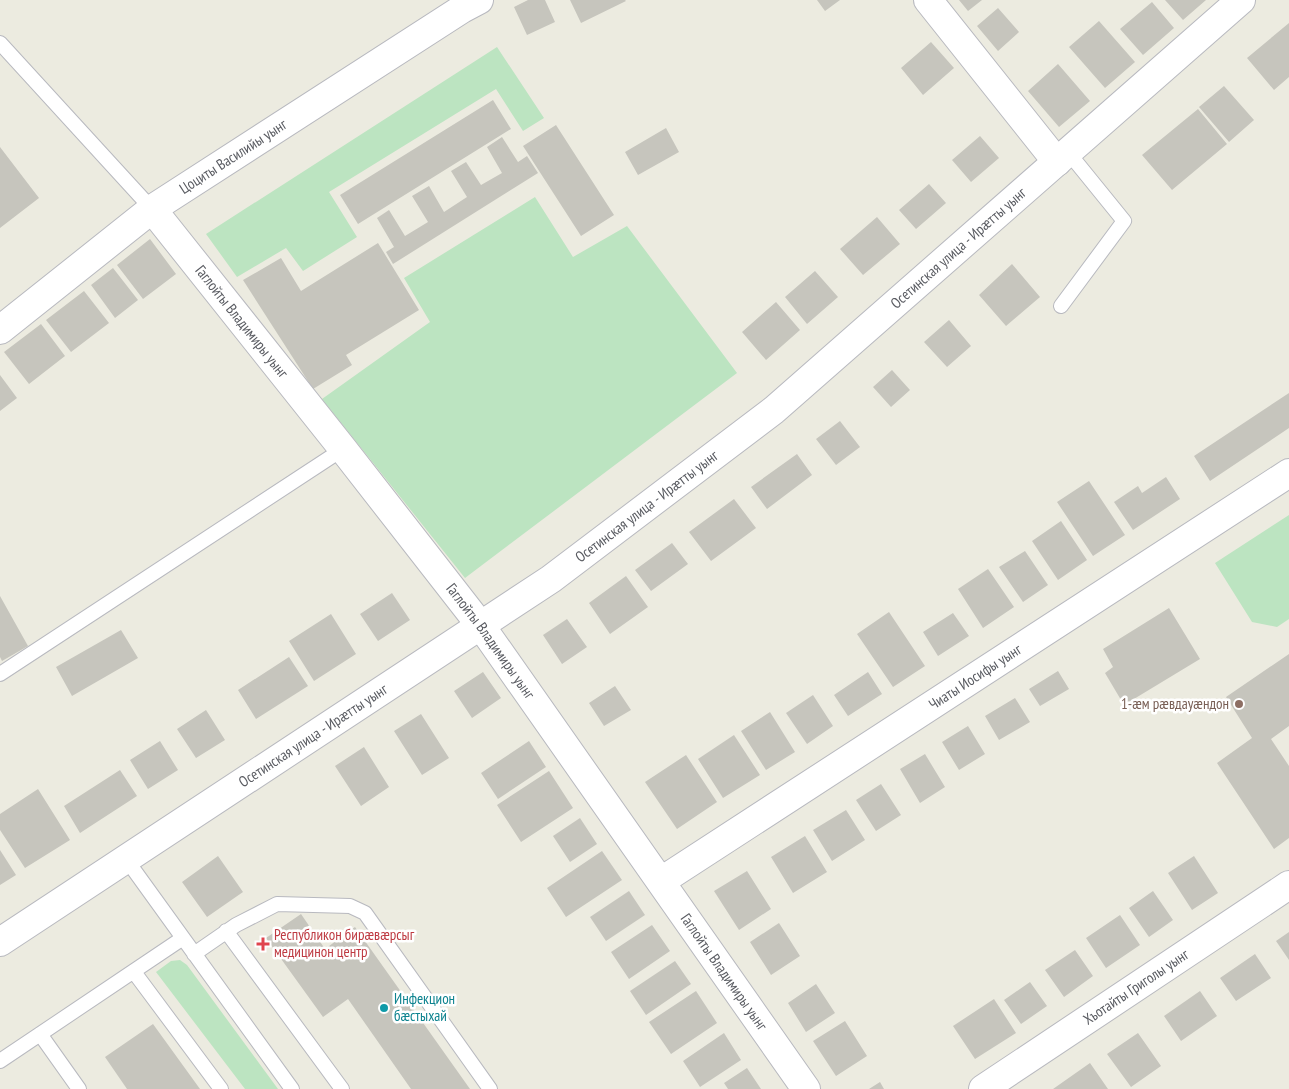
<svg xmlns="http://www.w3.org/2000/svg" width="1289" height="1089" viewBox="0 0 1289 1089" font-family="'PT Sans Narrow',sans-serif">
  <rect width="100%" height="100%" fill="#ecebe0"/>
  <path fill="#bce4c1" d="M497 47 544 118 523 131 496 89 329 192 357 237 303 271 286 248 237 277 206 234Z
    M535 197 573 257 627 226 737 373 465 578 322 399 430 322 404 278Z
    M1289 515V619L1277 627 1252 622 1215 563Z
    M180 960 187 965 278 1089H245L156 972 171 961Z"/>
  <path fill="#c6c5bd" d="M528 0H545L555 22 527 35 514 7Z
    M570 0H625L626 1 581 23Z
    M817 0H840L825 11Z
    M959 0H982L968 11Z
    M1165 0H1206L1183 20Z
    M1152 2 1174 28 1143 55 1120 29Z
    M998 8 1019 32 998 51 977 26Z
    M1099 21 1135 62 1105 88 1069 47Z
    M1289 23V77L1274 90 1247 58Z
    M931 42 954 68 923 95 901 68Z
    M1058 64 1090 101 1059 127 1028 91Z
    M1224 86 1254 120 1229 142 1199 107Z
    M493 100 511 129 358 224 340 195Z
    M1198 109 1227 144 1172 190 1142 155Z
    M556 125 614 215 581 236 523 146Z
    M666 128 679 152 638 175 625 152Z
    M980 136 999 158 971 182 952 160Z
    M502 137 518 162 527 156 538 173 393 264 386 252 394 247 377 218 389 210 405 236 428 222 412 196 429 186 444 212 467 197 451 171 466 162 481 185 502 173 487 147Z
    M0 147 39 198 0 228Z
    M929 184 946 203 916 229 899 210Z
    M877 217 900 244 863 275 840 249Z
    M150 239 176 274 143 299 117 265Z
    M378 243 419 310 346 355 352 365 313 389 243 280 281 258 301 291Z
    M1012 264 1040 297 1006 326 979 295Z
    M113 268 138 300 115 318 91 285Z
    M815 271 838 297 807 324 785 297Z
    M84 291 109 323 71 352 46 320Z
    M776 302 800 330 766 360 742 332Z
    M949 320 971 346 947 367 924 342Z
    M41 324 65 356 29 384 4 352Z
    M892 370 910 390 891 407 873 387Z
    M0 375 17 398 0 411Z
    M1289 393V428L1210 481 1194 456Z
    M840 421 860 447 836 465 816 439Z
    M797 454 812 475 767 509 751 487Z
    M1166 477 1180 499 1133 530 1114 502 1138 486 1142 493Z
    M1089 481 1125 535 1093 556 1057 502Z
    M734 499 756 528 711 561 689 532Z
    M1061 521 1087 560 1058 580 1032 541Z
    M672 543 688 564 651 591 635 570Z
    M1025 551 1048 585 1023 602 999 567Z
    M988 569 1014 607 983 628 958 589Z
    M626 576 648 607 610 634 589 603Z
    M392 593 410 620 378 641 360 614Z
    M0 596 28 646 2 661 0 657Z
    M1169 608 1200 659 1124 705 1105 673 1113 667 1103 649Z
    M889 612 925 666 893 687 857 634Z
    M953 613 969 636 938 656 923 632Z
    M331 614 356 654 314 681 289 641Z
    M567 619 587 647 562 664 543 635Z
    M121 630 138 658 72 696 56 667Z
    M1289 654V726L1271 739 1289 766V838L1274 849 1217 763 1252 738 1226 697Z
    M289 657 308 686 256 719 238 690Z
    M1058 671 1069 689 1040 706 1029 689Z
    M483 672 501 698 472 718 454 691Z
    M868 672 882 694 848 716 834 695Z
    M615 686 631 710 604 726 589 703Z
    M813 695 833 726 807 744 786 713Z
    M1015 698 1030 722 999 740 985 716Z
    M206 710 225 740 196 758 177 729Z
    M770 712 795 752 766 770 741 731Z
    M421 714 449 758 422 775 394 731Z
    M968 726 985 754 959 770 942 742Z
    M734 735 760 775 723 798 698 759Z
    M160 741 178 770 148 789 130 760Z
    M529 741 546 767 498 799 481 773Z
    M364 747 389 787 361 806 335 766Z
    M925 754 945 787 920 803 900 769Z
    M686 755 717 802 677 829 645 782Z
    M120 770 137 796 80 833 64 806Z
    M549 771 573 808 521 842 497 805Z
    M881 784 901 815 876 831 856 800Z
    M38 789 70 840 25 868 0 830V814Z
    M846 810 865 840 832 861 813 830Z
    M580 818 597 844 570 862 553 836Z
    M805 836 827 872 793 893 771 857Z
    M0 850 16 875 0 885Z
    M602 851 622 880 566 917 547 888Z
    M218 856 243 892 207 917 182 882Z
    M1194 856 1218 893 1192 910 1168 873Z
    M747 871 771 909 739 930 714 891Z
    M629 891 645 915 606 941 590 917Z
    M1153 891 1173 920 1149 937 1129 908Z
    M301 914 325 949 355 927 470 1089H411L348 999 323 1017 266 938Z
    M1120 915 1140 945 1106 968 1086 938Z
    M779 923 800 956 771 975 750 942Z
    M652 925 670 951 629 979 611 952Z
    M1289 932V960L1276 941Z
    M1075 950 1093 976 1064 997 1045 970Z
    M1255 954 1271 978 1236 1001 1220 978Z
    M675 961 691 984 646 1015 630 991Z
    M1030 982 1047 1006 1021 1024 1004 1000Z
    M816 984 835 1013 806 1032 788 1003Z
    M696 991 717 1023 671 1054 649 1022Z
    M1200 991 1217 1016 1181 1041 1164 1016Z
    M994 999 1016 1033 975 1059 953 1026Z
    M845 1021 867 1056 836 1076 813 1041Z
    M153 1024 200 1089H127L105 1057Z
    M724 1033 741 1060 700 1087 683 1061Z
    M1138 1033 1161 1066 1131 1087 1107 1054Z
    M1090 1063 1108 1089H1053Z
    M747 1068 761 1089H728L724 1083Z
    M880 1082 884 1089H869Z"/>
  <g fill="none" stroke-linecap="round" stroke-linejoin="round">
    <defs>
      <path id="service" d="M0 43 152 209
        M1061 306 1124 221 1068 152
        M0 674 343 449
        M126 859 292 1089
        M226 931 342 1089
        M194 954 236 925 277 904 350 906 365 913 490 1089
        M134 972 221 1089
        M40 1034 79 1089
        M0 1061 183 938"/>
      <g id="minor">
        <path d="M928 0 1057 162"/>
        <path id="s1" d="M152 209 343 449 481 626 806 1089"/>
        <path id="s2" d="M0 330 152 209 462 9 479 0"/>
        <path id="s3" d="M660 880 672 874 1289 473"/>
        <path id="s4" d="M983 1089 1289 885"/>
      </g>
      <g id="tertiary">
        <path id="s5" d="M0 942 551 579 774 410 1241 0"/>
      </g>
    </defs>
    <use href="#service" stroke="#b8b9bf" stroke-width="16"/>
    <use href="#minor" stroke="#b8b9bf" stroke-width="30"/>
    <use href="#tertiary" stroke="#b8b9bf" stroke-width="30"/>
    <use href="#service" stroke="#fff" stroke-width="14"/>
    <use href="#minor" stroke="#fff" stroke-width="28"/>
    <use href="#tertiary" stroke="#fff" stroke-width="28"/>
  </g>
  <circle fill="#8d6e63" stroke="#fff" stroke-width="2" cx="1239" cy="704" r="5"/>
  <path fill="#e0444e" stroke="#fff" stroke-width="2" d="M260.5 936.5h5v5h5v5h-5v5h-5v-5h-5v-5h5z"/>
  <circle fill="#0f9aa8" stroke="#fff" stroke-width="2" cx="384" cy="1008" r="5"/>
  <g text-anchor="middle" stroke-width="5" stroke-linejoin="round" paint-order="stroke">
    <g font-size="15" fill="#595b61" stroke="#fff">
      <text dy="5" stroke="none"><textPath href="#s2" startOffset="291">Цоциты Василийы уынг</textPath></text>
      <text dy="5" stroke="none"><textPath href="#s5" startOffset="1185">Осетинская улица - Ирæтты уынг</textPath></text>
      <text dy="5" stroke="none"><textPath href="#s1" startOffset="144">Гаглойты Владимиры уынг</textPath></text>
      <text dy="5" stroke="none"><textPath href="#s5" startOffset="780">Осетинская улица - Ирæтты уынг</textPath></text>
      <text dy="5" stroke="none"><textPath href="#s1" startOffset="549">Гаглойты Владимиры уынг</textPath></text>
      <text dy="5" stroke="none"><textPath href="#s3" startOffset="375">Чиаты Иосифы уынг</textPath></text>
      <text dy="5" stroke="none"><textPath href="#s5" startOffset="375">Осетинская улица - Ирæтты уынг</textPath></text>
      <text dy="5" stroke="none"><textPath href="#s1" startOffset="954">Гаглойты Владимиры уынг</textPath></text>
      <text dy="5" stroke="none"><textPath href="#s4" startOffset="184">Хъотайты Григолы уынг</textPath></text>
    </g>
    <g font-size="15" fill="#785e54" stroke="#fff" text-anchor="end">
      <text x="1229" y="709">1-æм рӕвдауӕндон</text>
    </g>
    <g font-size="15" fill="#be3a42" stroke="#fff" text-anchor="start">
      <text x="274" y="940">Республикон бирæвæрсыг<tspan x="274" dy="17">медицинон центр</tspan></text>
    </g>
    <g font-size="15" fill="#0d838f" stroke="#fff" text-anchor="start">
      <text x="394" y="1004">Инфекцион<tspan x="394" dy="17">бæстыхай</tspan></text>
    </g>
  </g>
</svg>
